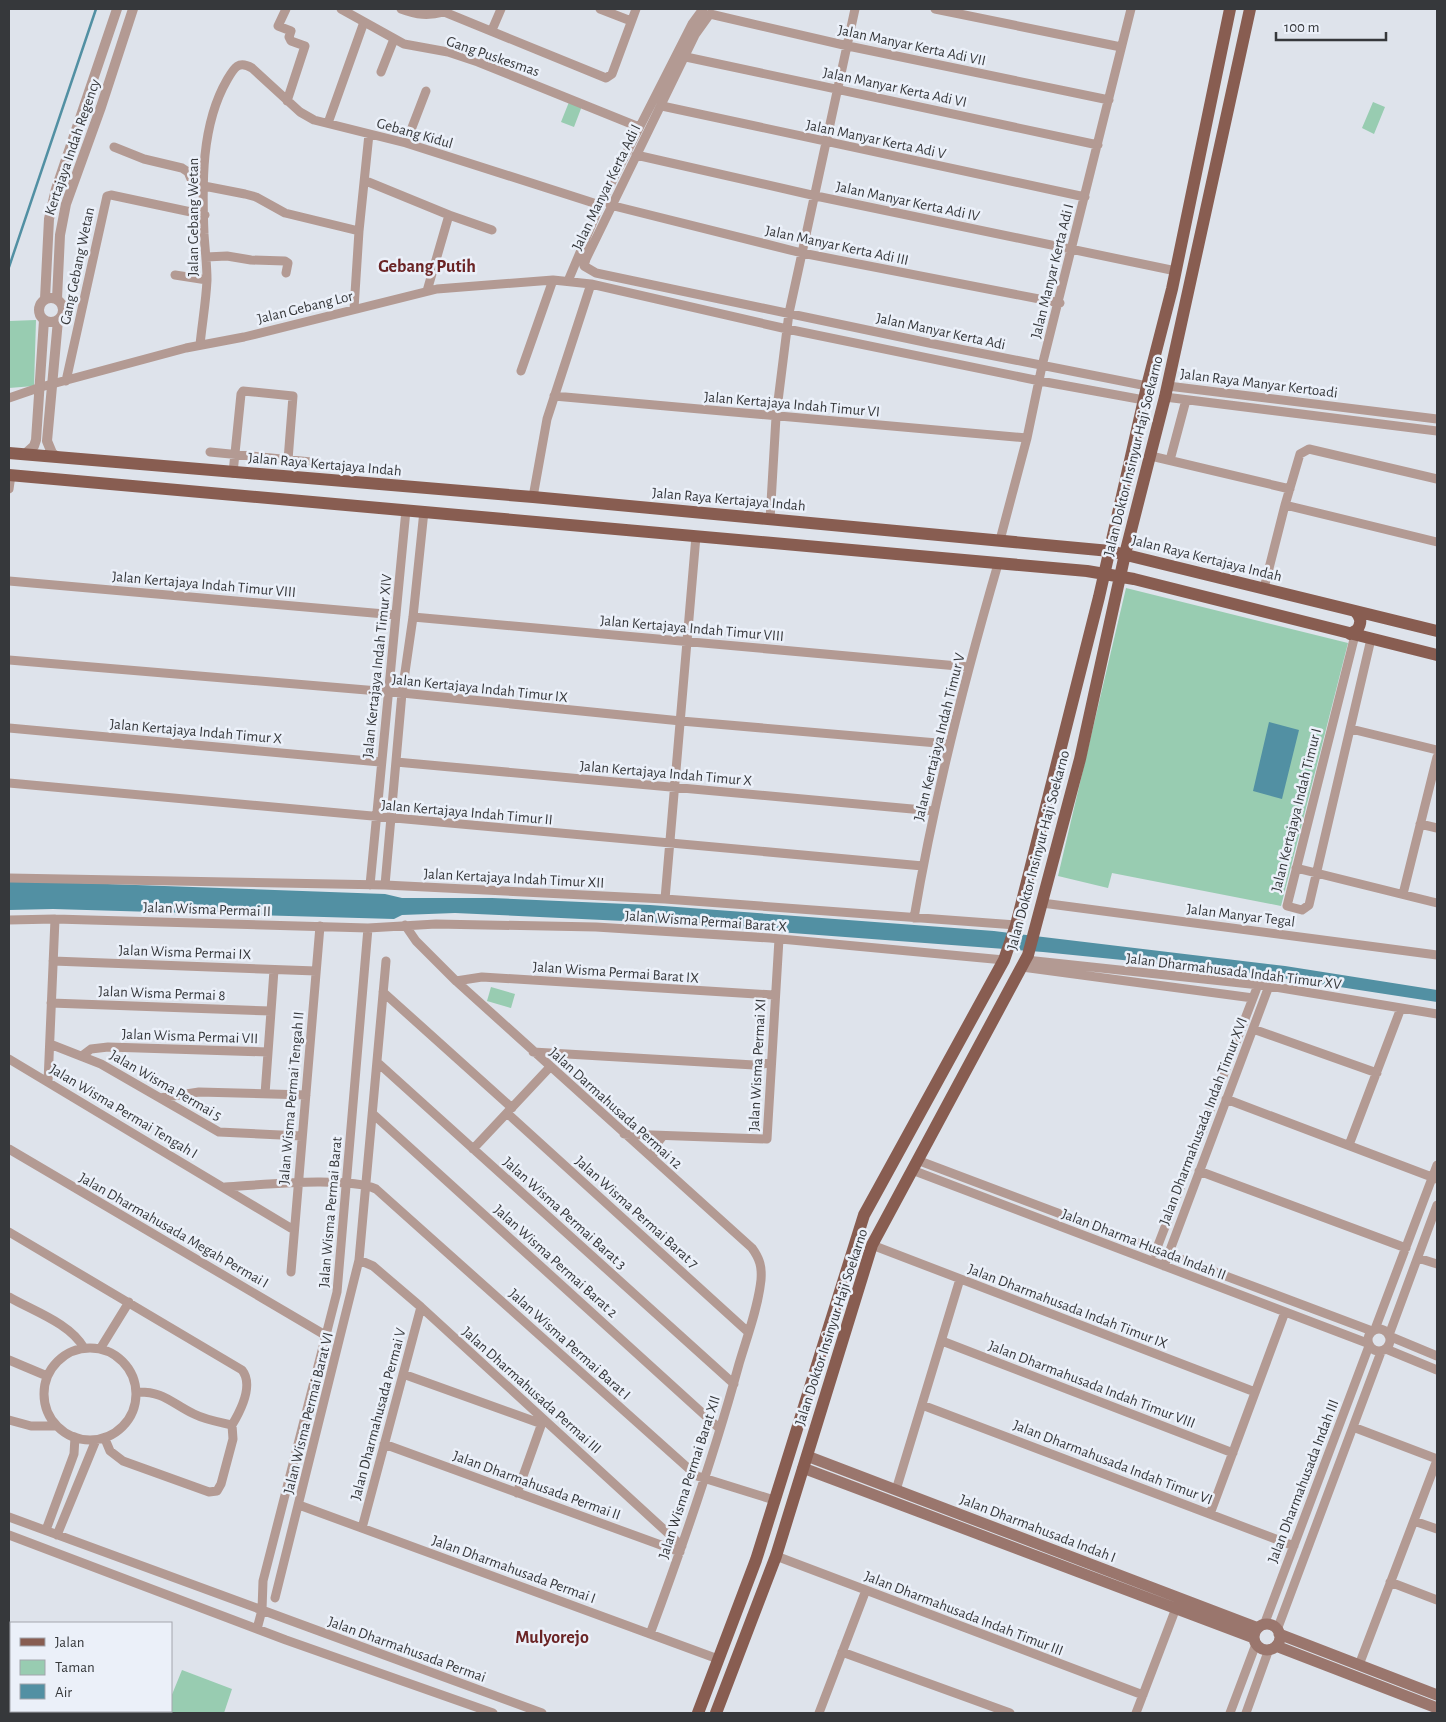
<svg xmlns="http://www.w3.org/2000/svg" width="1446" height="1722" viewBox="0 0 1446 1722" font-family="'Alegreya Sans',sans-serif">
  <rect width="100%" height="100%" fill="#dee3eb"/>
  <path fill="#98ccb1" d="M569 102 582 106 574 127 561 122Z
    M1373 102 1385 107 1374 134 1362 128Z
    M36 320 34 386 9 388V321Z
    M1126 588 1348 643 1281 906 1112 873 1108 888 1058 876Z
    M491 987 515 994 511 1008 487 1001Z
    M182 1670 232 1689 224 1713H165L166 1711H171V1697Z"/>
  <path fill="#5290a3" d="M1269 722 1299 730 1282 799 1253 791Z
    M23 881 385 894 402 898H492L650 905 994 931 1285 966 1437 990V1002L1242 972 1043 952 645 922 455 913 402 915 394 919 53 909 9 910V882Z"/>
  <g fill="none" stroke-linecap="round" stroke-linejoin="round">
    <path stroke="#5290a3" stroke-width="2.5" d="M9 267 96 9"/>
    <path stroke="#b39a93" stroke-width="9" d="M286 9 278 26 291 31 289 37 291 41 305 46 287 101
      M341 9 404 44 448 52 478 62 639 127
      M401 9C417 15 428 16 444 12
      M437 9 606 78 612 74 636 9
      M600 9 631 21
      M935 9 1121 47
      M492 30 501 9
      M686 57 1098 145
      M381 72 394 39
      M1109 100 848 46 710 14 695 35 586 259 584 266 596 273 929 343 1147 386
      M662 106 1085 197
      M328 123 364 22
      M406 143 426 91
      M114 147 144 159 182 168 188 172 191 179 204 184
      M636 155 816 196 1176 271
      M366 181 449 215 427 291
      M204 186 245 194 256 197 285 213 359 231 354 309
      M610 205 802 253 1060 303
      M449 215 492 230
      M359 231 369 134
      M206 257 227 256 251 260 285 261 288 263 286 273
      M175 275 207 280
      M568 281 600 205 692 24 703 9
      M200 345C202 324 206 302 207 280 207 265 205 249 204 234 202 184 201 125 227 80 234 68 238 60 252 68L300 112 314 120 406 143 600 205
      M521 371 553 280
      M66 381 107 196 111 195 205 215
      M1168 386 1437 419
      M554 396 1027 438
      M1165 397 1437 431
      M9 398 41 387 186 348 244 337 437 289 553 280 591 284 787 329 1040 381 1144 400
      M210 452 311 462
      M1151 456 1290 489
      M1170 460 1186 400
      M233 473 241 394 243 391 293 396 288 460
      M9 489 11 475
      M533 497 547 419 591 284
      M1285 505 1300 454 1309 449 1437 479
      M770 520 776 417 789 313 855 9
      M1000 540 1027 438 1042 366 1131 9
      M9 581 396 615
      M1264 588 1285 505 1437 542
      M413 617 969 667
      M1355 635 1287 906 1302 910 1309 905 1371 639
      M9 660 402 693 681 721 949 744
      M9 728 380 762
      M1351 729 1437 750
      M396 762 934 811
      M9 783 923 866
      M1420 824 1437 828
      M1296 868 1437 903
      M9 878 385 885 665 899 1016 925
      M370 885 406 510
      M385 885 402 693 413 617 424 511
      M1403 894 1437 757
      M665 899 696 536
      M1042 903 1437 955
      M914 918C934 798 964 681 998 564
      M9 920 55 919 368 928 436 924 596 927 770 938 1004 960
      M405 925 416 941 456 981 752 1248C760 1259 762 1267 761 1280 758 1308 747 1337 739 1364 714 1456 683 1545 650 1634
      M1026 960 1269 986 1437 1014
      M53 961 316 971
      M1022 967 1253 998
      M456 981 482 977 774 995
      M383 992 512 1108
      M51 1003 271 1011
      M1253 1029 1377 1073
      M50 1044 101 1064 219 1132 302 1136
      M533 1052 754 1065 770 1063
      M83 1055 91 1049 108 1047 268 1052
      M9 1059 294 1230
      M377 1062 734 1384
      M48 1082 55 919
      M265 1094 274 970
      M160 1098 199 1092 306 1095
      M1226 1099 1437 1179
      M507 1113 748 1332
      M373 1114 720 1429
      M624 1134 767 1139 779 939
      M1349 1145 1401 1008
      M9 1149 325 1335
      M473 1149 550 1067
      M652 1158 656 1145 662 1137
      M917 1160 1372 1331
      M912 1170 1367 1343
      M1199 1171 1406 1248
      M225 1187C262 1185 346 1176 376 1189L697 1476 774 1500
      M9 1232 242 1370C254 1385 241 1410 232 1425
      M872 1245 1255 1392
      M1155 1253 1258 985
      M1418 1258 1437 1264
      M359 1260 373 1266 421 1307 682 1546
      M1164 1266 1269 986
      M291 1272 320 926
      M9 1297C33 1311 70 1323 84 1348
      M1368 1340a11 11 0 1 1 22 0a11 11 0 1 1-22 0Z
      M1375 1329 1437 1165
      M1389 1335 1437 1205
      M1389 1336 1437 1356
      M942 1341 1233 1453
      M44 1394a46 46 0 1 1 92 0a46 46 0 1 1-92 0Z
      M100 1349 129 1302
      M1386 1349 1437 1370
      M9 1360 47 1376
      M403 1374 542 1424
      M136 1392C164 1391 171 1403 194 1414 206 1420 219 1422 232 1425
      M922 1405 1294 1546
      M9 1420 31 1426H57
      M1353 1427 1437 1459
      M105 1439 110 1451 123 1461 209 1492 217 1491 221 1484 233 1439 232 1425
      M384 1444 680 1552
      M896 1490 960 1279
      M517 1493 543 1420
      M299 1505 718 1659
      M1210 1514 1285 1312
      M9 1517 542 1713
      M1414 1521 1437 1529
      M362 1528 421 1307
      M46 1530 74 1454 75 1437
      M9 1535 286 1640 493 1713
      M57 1535 96 1440
      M776 1556 1143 1695
      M1390 1582 1437 1600
      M275 1598 359 1260 386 961
      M1264 1625 1369 1346
      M257 1629 262 1610 263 1581 337 1292 368 928
      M1277 1630 1381 1352
      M842 1652 1010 1713
      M1359 1665 1437 1460
      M819 1713 866 1590
      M1136 1713 1176 1608
      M1230 1713 1256 1644
      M1246 1713 1269 1649"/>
    <path stroke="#b39a93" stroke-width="10" d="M39 310a12 12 0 1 1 24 0a12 12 0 1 1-24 0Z
      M45 299 49 219 56 189 117 9
      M57 299 60 235 66 204 101 107 133 9
      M58 320 47 441 52 453 59 458
      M24 455 34 446 36 440 44 320"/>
    <path stroke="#9a766d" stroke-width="11" d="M807 1456 1258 1628
      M803 1468 1254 1638
      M1254 1637a13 13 0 1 1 26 0a13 13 0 1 1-26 0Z
      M1279 1634 1437 1695
      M1276 1646 1437 1708"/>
    <path stroke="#885d51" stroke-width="12" d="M9 453 533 497 1110 551 1437 631
      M9 475 1087 571 1134 579 1437 655
      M1350 634 1357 630C1362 623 1361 617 1355 611
      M698 1713 756 1560 864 1215 1004 960 1016 925 1099 597 1147 386 1172 289 1230 9
      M716 1713 776 1556 872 1245 1028 955 1080 759 1125 554 1165 397 1250 9"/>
  </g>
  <g text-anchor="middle" stroke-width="5" stroke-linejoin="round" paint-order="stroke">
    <g font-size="15" fill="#36383b" stroke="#ebf0f9">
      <text transform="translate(912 45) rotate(12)" y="5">Jalan Manyar Kerta Adi VII</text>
      <text transform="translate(493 56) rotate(19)" y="5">Gang Puskesmas</text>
      <text transform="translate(895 87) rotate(12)" y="5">Jalan Manyar Kerta Adi VI</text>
      <text transform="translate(415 133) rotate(16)" y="5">Gebang Kidul</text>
      <text transform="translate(876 139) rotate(12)" y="5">Jalan Manyar Kerta Adi V</text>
      <text transform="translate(72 147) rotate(-71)" y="5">Kertajaya Indah Regency</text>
      <text transform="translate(606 187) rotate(-64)" y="5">Jalan Manyar Kerta Adi I</text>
      <text transform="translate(908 201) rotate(12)" y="5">Jalan Manyar Kerta Adi IV</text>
      <text transform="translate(193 217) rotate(-90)" y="5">Jalan Gebang Wetan</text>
      <text transform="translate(837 245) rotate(12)" y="5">Jalan Manyar Kerta Adi III</text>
      <text transform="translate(77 266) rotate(-78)" y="5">Gang Gebang Wetan</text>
      <text transform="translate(1052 271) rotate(-76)" y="5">Jalan Manyar Kerta Adi I</text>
      <text transform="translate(305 307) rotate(-14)" y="5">Jalan Gebang Lor</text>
      <text transform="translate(941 331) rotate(12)" y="5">Jalan Manyar Kerta Adi</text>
      <text transform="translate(1259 383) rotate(7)" y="5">Jalan Raya Manyar Kertoadi</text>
      <text transform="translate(792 404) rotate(5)" y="5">Jalan Kertajaya Indah Timur VI</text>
      <text transform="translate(1133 456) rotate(-76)" y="5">Jalan Doktor Insinyur Haji Soekarno</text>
      <text transform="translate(325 464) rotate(5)" y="5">Jalan Raya Kertajaya Indah</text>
      <text transform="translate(729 499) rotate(5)" y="5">Jalan Raya Kertajaya Indah</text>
      <text transform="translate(1207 558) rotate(14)" y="5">Jalan Raya Kertajaya Indah</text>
      <text transform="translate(204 584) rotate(5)" y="5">Jalan Kertajaya Indah Timur VIII</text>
      <text transform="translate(692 628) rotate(5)" y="5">Jalan Kertajaya Indah Timur VIII</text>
      <text transform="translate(377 666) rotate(-84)" y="5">Jalan Kertajaya Indah Timur XIV</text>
      <text transform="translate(480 688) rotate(6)" y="5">Jalan Kertajaya Indah Timur IX</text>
      <text transform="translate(196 731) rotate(5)" y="5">Jalan Kertajaya Indah Timur X</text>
      <text transform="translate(939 737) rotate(-76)" y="5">Jalan Kertajaya Indah Timur V</text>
      <text transform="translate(666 773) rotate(5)" y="5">Jalan Kertajaya Indah Timur X</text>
      <text transform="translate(1296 810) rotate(-76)" y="5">Jalan Kertajaya Indah Timur I</text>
      <text transform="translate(467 812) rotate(5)" y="5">Jalan Kertajaya Indah Timur II</text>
      <text transform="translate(1038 850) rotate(-75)" y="5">Jalan Doktor Insinyur Haji Soekarno</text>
      <text transform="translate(514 878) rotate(3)" y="5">Jalan Kertajaya Indah Timur XII</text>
      <text transform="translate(207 909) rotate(2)" y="5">Jalan Wisma Permai II</text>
      <text transform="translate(1241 915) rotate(7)" y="5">Jalan Manyar Tegal</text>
      <text transform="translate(706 921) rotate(4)" y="5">Jalan Wisma Permai Barat X</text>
      <text transform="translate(185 952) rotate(2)" y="5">Jalan Wisma Permai IX</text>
      <text transform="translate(1234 971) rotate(7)" y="5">Jalan Dharmahusada Indah Timur XV</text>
      <text transform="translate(616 972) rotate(4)" y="5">Jalan Wisma Permai Barat IX</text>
      <text transform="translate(162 993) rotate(2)" y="5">Jalan Wisma Permai 8</text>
      <text transform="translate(190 1036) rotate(2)" y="5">Jalan Wisma Permai VII</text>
      <text transform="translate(757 1065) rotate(-87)" y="5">Jalan Wisma Permai XI</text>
      <text transform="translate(166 1085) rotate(30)" y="5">Jalan Wisma Permai 5</text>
      <text transform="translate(291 1098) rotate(-85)" y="5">Jalan Wisma Permai Tengah II</text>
      <text transform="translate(616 1108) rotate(42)" y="5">Jalan Darmahusada Permai 12</text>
      <text transform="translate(124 1111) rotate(31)" y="5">Jalan Wisma Permai Tengah I</text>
      <text transform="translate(1203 1121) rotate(-69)" y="5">Jalan Dharmahusada Indah Timur XVI</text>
      <text transform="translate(330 1212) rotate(-85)" y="5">Jalan Wisma Permai Barat</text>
      <text transform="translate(637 1212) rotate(42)" y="5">Jalan Wisma Permai Barat 7</text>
      <text transform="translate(565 1213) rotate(42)" y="5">Jalan Wisma Permai Barat 3</text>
      <text transform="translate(174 1230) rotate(30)" y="5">Jalan Dharmahusada Megah Permai I</text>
      <text transform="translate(1144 1244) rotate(21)" y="5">Jalan Dharma Husada Indah II</text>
      <text transform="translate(556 1261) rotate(42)" y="5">Jalan Wisma Permai Barat 2</text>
      <text transform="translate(1068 1306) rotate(21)" y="5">Jalan Dharmahusada Indah Timur IX</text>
      <text transform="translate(831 1327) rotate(-72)" y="5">Jalan Doktor Insinyur Haji Soekarno</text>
      <text transform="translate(570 1344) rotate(42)" y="5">Jalan Wisma Permai Barat I</text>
      <text transform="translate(1092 1384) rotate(21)" y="5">Jalan Dharmahusada Indah Timur VIII</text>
      <text transform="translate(532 1390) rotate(42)" y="5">Jalan Dharmahusada Permai III</text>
      <text transform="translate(308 1413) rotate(-76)" y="5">Jalan Wisma Permai Barat VI</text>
      <text transform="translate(378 1414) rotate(-75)" y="5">Jalan Dharmahusada Permai V</text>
      <text transform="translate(1113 1462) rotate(21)" y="5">Jalan Dharmahusada Indah Timur VI</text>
      <text transform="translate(689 1477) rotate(-72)" y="5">Jalan Wisma Permai Barat XII</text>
      <text transform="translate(1303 1481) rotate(-69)" y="5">Jalan Dharmahusada Indah III</text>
      <text transform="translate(537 1485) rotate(20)" y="5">Jalan Dharmahusada Permai II</text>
      <text transform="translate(1038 1528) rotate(21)" y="5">Jalan Dharmahusada Indah I</text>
      <text transform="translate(514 1569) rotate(20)" y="5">Jalan Dharmahusada Permai I</text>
      <text transform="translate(964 1613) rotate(21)" y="5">Jalan Dharmahusada Indah Timur III</text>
      <text transform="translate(407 1649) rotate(20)" y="5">Jalan Dharmahusada Permai</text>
    </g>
    <g font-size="18" font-weight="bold" fill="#6a2425" stroke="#ebf0f9">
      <text x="427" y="272">Gebang Putih</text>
      <text x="552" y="1643">Mulyorejo</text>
    </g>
  </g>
  <rect width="1446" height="1722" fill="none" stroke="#36383b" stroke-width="20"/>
  <rect x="10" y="1622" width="162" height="90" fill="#ebf0f9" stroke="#a3a6ad"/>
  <rect x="20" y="1638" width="25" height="8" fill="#885d51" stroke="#a3a6ad"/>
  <text x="55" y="1647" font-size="15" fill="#36383b">Jalan</text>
  <rect x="20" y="1660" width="25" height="15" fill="#98ccb1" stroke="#a3a6ad"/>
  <text x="55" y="1672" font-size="15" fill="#36383b">Taman</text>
  <rect x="20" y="1684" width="25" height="15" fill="#5290a3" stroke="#a3a6ad"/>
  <text x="55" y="1697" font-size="15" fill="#36383b">Air</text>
  <path d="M1276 32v8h110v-8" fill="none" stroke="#36383b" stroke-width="2.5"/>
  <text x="1284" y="32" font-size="15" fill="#36383b" stroke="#ebf0f9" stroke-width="4" paint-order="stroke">100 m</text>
</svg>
